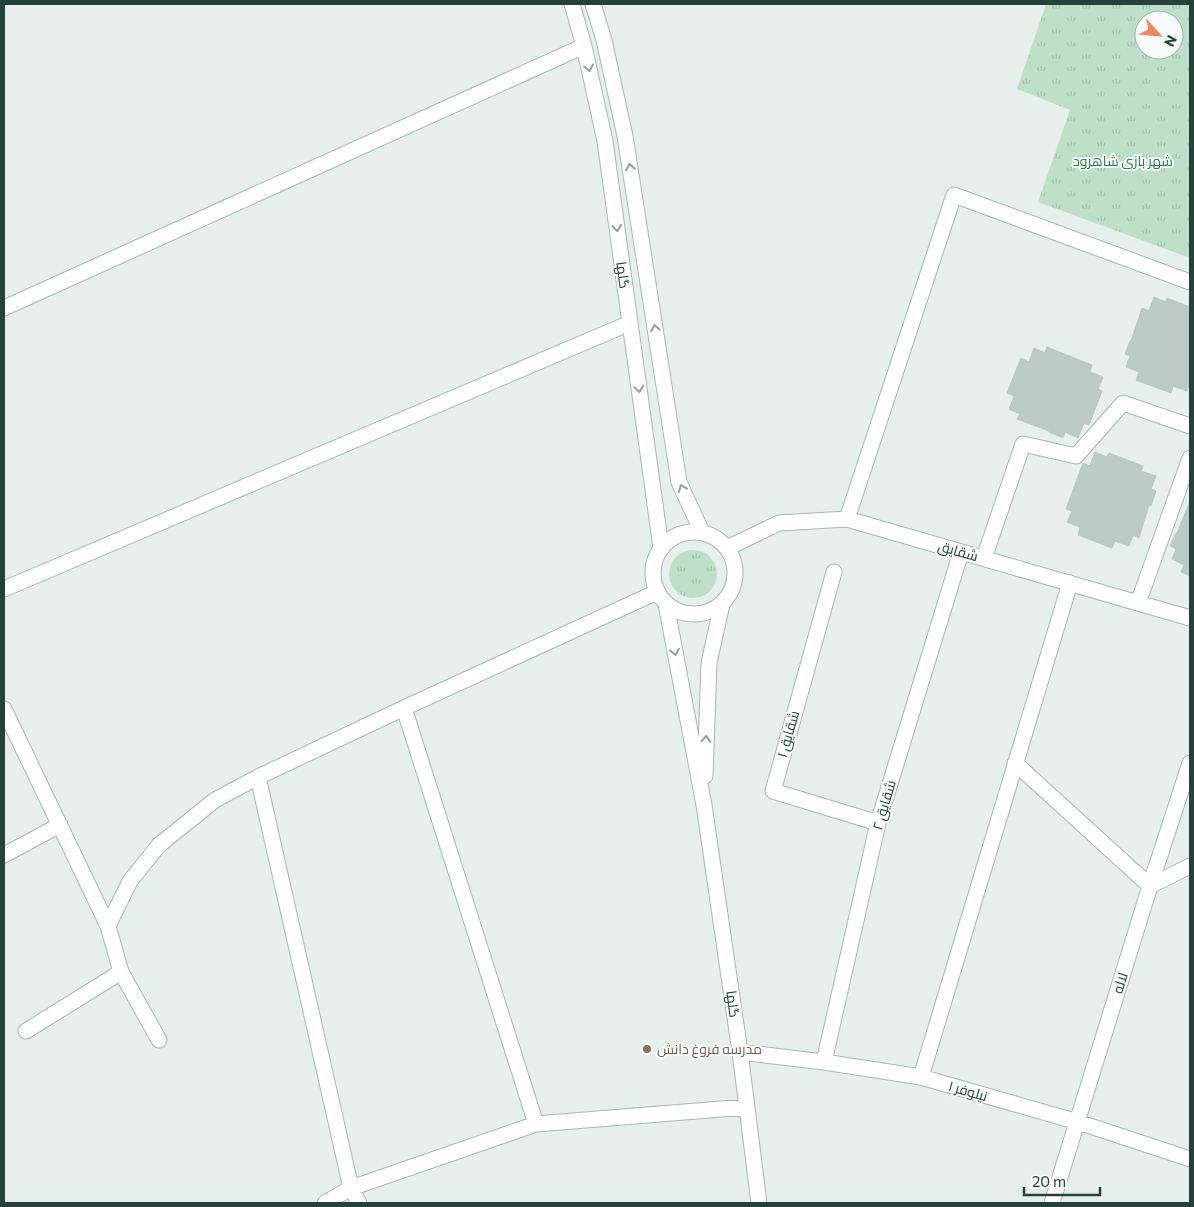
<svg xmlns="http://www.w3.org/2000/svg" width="1194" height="1207" viewBox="0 0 1194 1207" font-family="Commissioner,Cairo,sans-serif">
  <defs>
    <pattern id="grass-tufts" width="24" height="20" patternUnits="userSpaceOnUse" patternTransform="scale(1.25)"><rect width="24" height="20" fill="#bfe0c8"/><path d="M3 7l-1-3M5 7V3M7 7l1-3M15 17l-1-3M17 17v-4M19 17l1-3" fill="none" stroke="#a4c1ad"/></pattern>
  </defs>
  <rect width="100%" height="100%" fill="#e6efeb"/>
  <path fill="url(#grass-tufts)" fill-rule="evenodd" d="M1046 4H1190V258L1038 202 1070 110 1017 89ZM1144 20H1174V50H1144Z
    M669 574a24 24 0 1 1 48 0a24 24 0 1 1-48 0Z"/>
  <path fill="#bbcac4" stroke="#b8c9c2" d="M1154 297 1166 302 1167 298 1190 307V382L1187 391 1173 386 1171 393 1136 380 1139 372 1126 367 1130 356 1125 354 1130 341H1131L1142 308 1149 311Z
    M1047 347 1092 365 1090 372 1103 377 1098 389 1102 391 1089 425 1084 423 1078 438 1065 432 1063 438 1049 432V431L1017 419 1020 414 1009 409 1014 396 1007 393 1021 358 1029 362 1034 348 1045 353Z
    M1095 452 1107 457 1109 453 1143 466 1141 471 1156 476 1151 489 1156 491 1151 506 1149 505 1139 538 1133 535 1129 546 1115 541 1112 548 1078 535 1080 527 1067 522 1072 511 1066 509 1083 463 1090 466Z
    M1190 501V576L1181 572 1184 565 1172 559 1176 549 1170 546 1176 533H1177Z"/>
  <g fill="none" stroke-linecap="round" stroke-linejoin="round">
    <defs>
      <path id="minor" d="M572 4 584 46 605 141 661 548
        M593 4 604 40 625 136 679 482 702 532
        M4 308 584 46
        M847 519 954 195 1190 282
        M653 573a41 41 0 1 1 82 0a41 41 0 1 1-82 0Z
        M727 548 779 523 847 519 1190 618
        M984 558 1023 444 1076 456 1123 403 1190 426
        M834 572 773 791 878 823
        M4 589 630 323
        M1138 603 1190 458
        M666 604 704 805 740 1052 759 1203
        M404 708 536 1124
        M4 709 108 926
        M1015 763 1150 886 1190 866
        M705 776 709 663 722 604
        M258 777 351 1188 359 1203
        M4 855 60 825
        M26 1031 121 972
        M159 1040 121 972 108 926 130 881 159 845 215 800 258 777 404 708 657 592
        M740 1052 824 1062 921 1077 1078 1122 1190 1159
        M824 1062 878 823 961 552
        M921 1077 1070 583
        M325 1203 351 1188 536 1124 746 1107
        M1052 1203 1150 886 1190 763"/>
    </defs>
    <use href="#minor" stroke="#a8b8b2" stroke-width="17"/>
    <use href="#minor" stroke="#fff" stroke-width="15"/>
  </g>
  <defs><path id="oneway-chevron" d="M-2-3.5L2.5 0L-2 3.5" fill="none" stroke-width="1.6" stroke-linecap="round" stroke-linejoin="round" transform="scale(1.25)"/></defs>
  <g stroke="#92a09c">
    <use href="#oneway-chevron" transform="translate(589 68) rotate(78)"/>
    <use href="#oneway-chevron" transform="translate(630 167) rotate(-99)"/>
    <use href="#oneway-chevron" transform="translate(617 228) rotate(82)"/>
    <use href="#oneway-chevron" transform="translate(655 328) rotate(-99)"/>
    <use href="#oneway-chevron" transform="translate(639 389) rotate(82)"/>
    <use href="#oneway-chevron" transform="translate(682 488) rotate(-113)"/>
    <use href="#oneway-chevron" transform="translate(675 652) rotate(79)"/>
    <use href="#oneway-chevron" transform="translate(706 739) rotate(-88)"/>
  </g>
  <circle fill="#8d6e63" stroke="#f7fbf9" stroke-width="2" cx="647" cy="1049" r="5"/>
  <g text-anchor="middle" stroke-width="4" stroke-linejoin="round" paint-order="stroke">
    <g font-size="14" fill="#2d7a4b" stroke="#f7fbf9">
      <text x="1123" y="166">شهر بازی شاهرود</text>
    </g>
    <g font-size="14" fill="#24423a" stroke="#f7fbf9">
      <text transform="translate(623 275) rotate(82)" y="5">گلها</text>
      <text transform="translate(958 551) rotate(16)" y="5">شقایق</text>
      <text transform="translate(788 734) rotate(-74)" y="5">شقایق ۱</text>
      <text transform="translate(884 805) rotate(-74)" y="5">شقایق ۲</text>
      <text transform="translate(1120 983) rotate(-73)" y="5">لاله</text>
      <text transform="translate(733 1004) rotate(82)" y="5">گلها</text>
      <text transform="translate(968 1091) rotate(16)" y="5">نیلوفر ۱</text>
    </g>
    <g font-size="14" fill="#785e54" stroke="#f7fbf9" text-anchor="start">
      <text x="657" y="1054">مدرسه فروغ دانش</text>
    </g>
  </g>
  <rect width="1194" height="1207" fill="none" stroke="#24423a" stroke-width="10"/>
  <g transform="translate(1159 35) rotate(117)"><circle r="24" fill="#f7fbf9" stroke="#a3b1ad"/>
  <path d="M0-4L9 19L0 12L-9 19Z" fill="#f4845f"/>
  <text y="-8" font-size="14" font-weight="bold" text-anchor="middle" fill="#24423a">N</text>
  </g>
  <path d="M1024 1187v8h76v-8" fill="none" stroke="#24423a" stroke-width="2.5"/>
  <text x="1032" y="1187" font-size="15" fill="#24423a" stroke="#f7fbf9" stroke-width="4" paint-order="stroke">20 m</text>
</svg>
